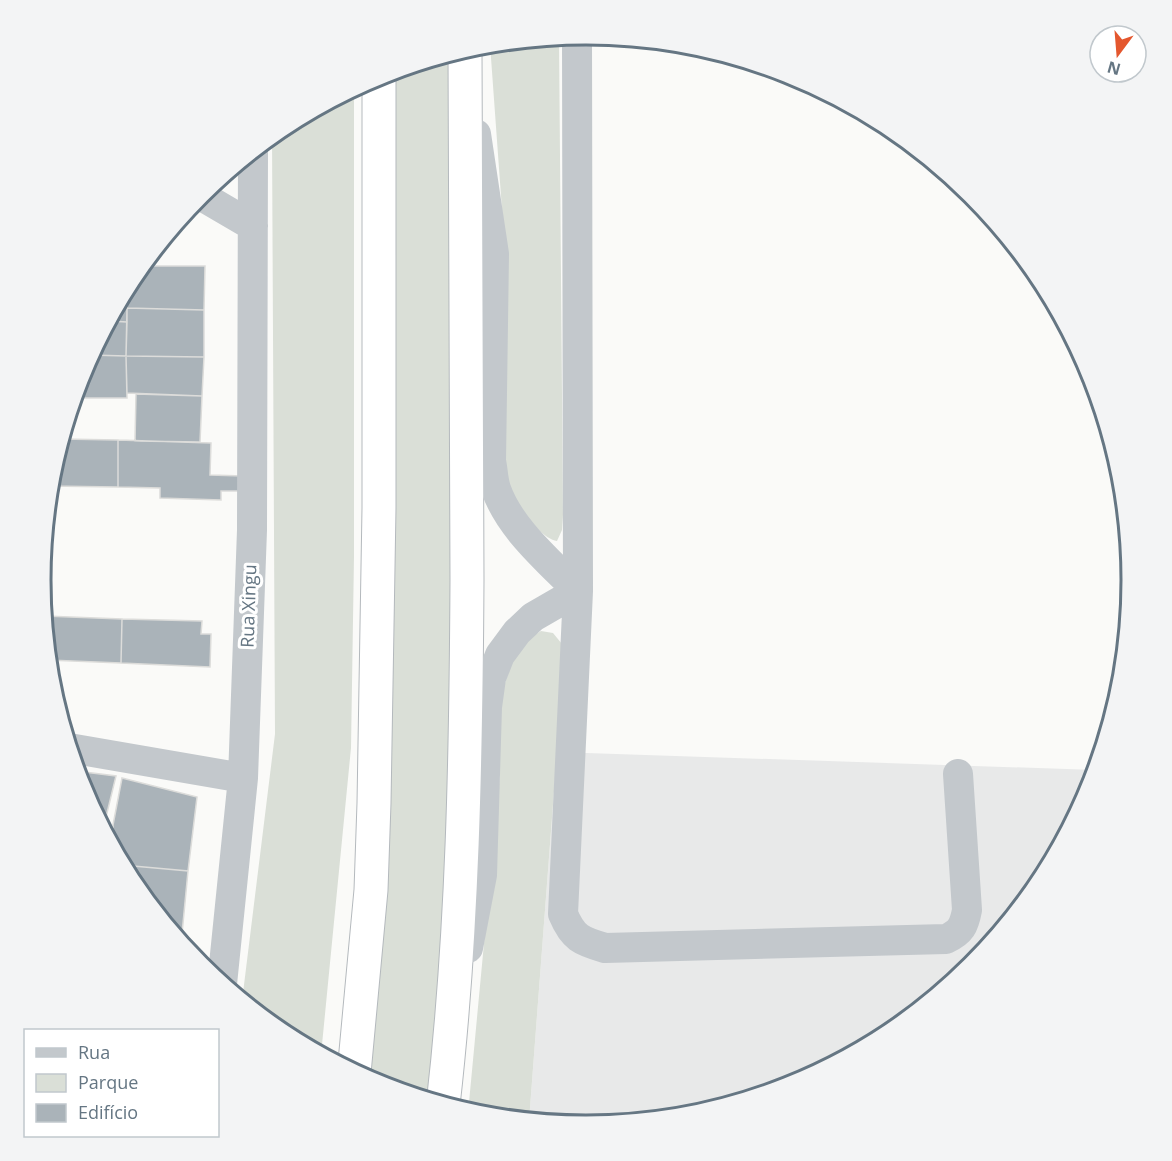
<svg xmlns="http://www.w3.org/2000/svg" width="1172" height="1161" viewBox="0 0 1172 1161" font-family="'Open Sans',sans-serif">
  <rect width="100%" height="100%" fill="#fafaf8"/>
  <path fill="#e8e9e9" d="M557 752 1096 770 1090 790 1040 884 972 967 889 1035 795 1085 692 1116 586 1126 529 1121Z"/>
  <path fill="#dadfd7" d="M559 37 563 515 562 530 557 541C542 539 521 511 514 497 507 484 506 469 505 455L506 265 490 44Z
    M452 53 453 512 449 827 441 968 430 1101 377 1085 369 1080 377 1002 393 71Z
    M354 88V556L351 748 321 1055 282 1034 242 1001 275 734 272 135 283 126Z
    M541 631 553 633 562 644 557 752 529 1121 479 1116 468 1113 500 774 498 705 512 661 528 639Z"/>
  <path fill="#aab3b9" stroke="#dcdcda" stroke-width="1.5" d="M141 266H205L204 310 127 308V286Z
    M127 286V322L108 321Z
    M127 308 204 310V357L126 356Z
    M108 321 127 322 126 356 90 355Z
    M90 355 126 356 127 398H74L82 371Z
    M126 356 204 357 202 396 127 393Z
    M136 394 202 396 200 442 135 441Z
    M61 439 118 440V487L49 486 51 474Z
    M118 440 211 443 210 475 243 476V491H221V500L160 498V488L118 487Z
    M44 616 122 619 121 663 48 660Z
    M122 619 202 621 201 634H211L210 667 121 663Z
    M76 771 116 776 106 817 107 837 81 789Z
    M122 778 197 797 188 871 122 865 115 852 113 825Z
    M122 865 188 871 181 944 132 884Z"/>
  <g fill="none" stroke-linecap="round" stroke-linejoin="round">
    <defs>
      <path id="highway" d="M354 1073 371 890 374 803 379 508V76
        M443 1105C463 931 466 756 467 580 467 403 466 226 465 49"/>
    </defs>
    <use href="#highway" stroke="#b4b9bd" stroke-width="35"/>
    <path stroke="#c3c8cc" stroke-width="30" d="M577 35 578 591 563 914C573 938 581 941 605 948L946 939C961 932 964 926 967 910L958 774
      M476 134 494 254 491 461C493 470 493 480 496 489 510 529 549 561 578 591
      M200 195 253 226
      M69 748 243 778
      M468 948 482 875 487 707 491 678 500 655 517 632 533 617 578 591
      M222 984 243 778 252 530 253 151"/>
    <use href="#highway" stroke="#fff" stroke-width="33"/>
  </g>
  <g text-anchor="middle" stroke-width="6" stroke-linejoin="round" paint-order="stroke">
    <g font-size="18" fill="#657683" stroke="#fff">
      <text transform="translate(249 606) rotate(-88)" y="6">Rua Xingu</text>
    </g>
  </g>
  <path d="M0 0H1172V1161H0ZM51 580a535 535 0 1 1 1070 0a535 535 0 1 1-1070 0Z" fill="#f3f4f5" fill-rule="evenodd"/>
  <path fill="none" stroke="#657683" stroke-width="3" d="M51 580a535 535 0 1 1 1070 0a535 535 0 1 1-1070 0Z"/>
  <rect x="24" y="1029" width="195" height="108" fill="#ffffff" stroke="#c1c8cd" stroke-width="1.5"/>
  <rect x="36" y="1048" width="30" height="9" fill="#c3c8cc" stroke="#c1c8cd" stroke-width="1.5"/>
  <text x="78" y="1059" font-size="18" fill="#657683">Rua</text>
  <rect x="36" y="1074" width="30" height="18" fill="#dadfd7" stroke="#c1c8cd" stroke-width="1.5"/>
  <text x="78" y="1089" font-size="18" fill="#657683">Parque</text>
  <rect x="36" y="1104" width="30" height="18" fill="#aab3b9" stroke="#c1c8cd" stroke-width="1.5"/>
  <text x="78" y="1119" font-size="18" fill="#657683">Edifício</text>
  <g transform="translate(1118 54) rotate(196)"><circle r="28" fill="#ffffff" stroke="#c1c8cd" stroke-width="1.5"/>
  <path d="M0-4.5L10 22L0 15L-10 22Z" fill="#e4572e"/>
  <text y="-9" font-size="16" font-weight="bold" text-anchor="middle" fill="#657683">N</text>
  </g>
</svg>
